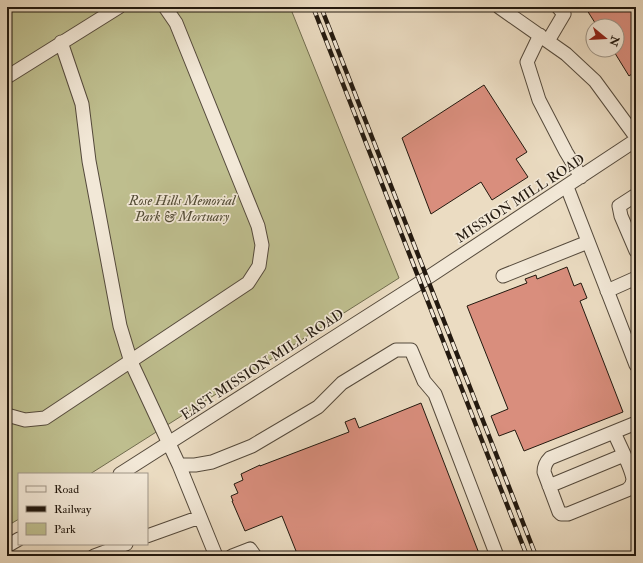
<svg xmlns="http://www.w3.org/2000/svg" width="643" height="563" viewBox="0 0 643 563" font-family="'IM FELL Double Pica',serif">
  <rect width="100%" height="100%" fill="#ebdcc2"/>
  <filter id="stains"><feTurbulence type="fractalNoise" baseFrequency=".005" numOctaves="4"/><feColorMatrix values="0 0 0 0 .2 0 0 0 0 .09 0 0 0 0 .02 0 0 0 .5 -.17"/></filter>
  <radialGradient id="worn" r=".72"><stop offset=".6" stop-color="#630" stop-opacity="0"/><stop offset="1" stop-color="#630" stop-opacity=".3"/></radialGradient>
  <path fill="#bebe8e" stroke="#706c4e" d="M7 7H290L399 278 90 474H19V519L7 526Z"/>
  <path fill="#d98e7d" stroke="#23190f" d="M585 7H636V71L629 76 613 50H617V26H597Z
    M484 85 527 152 516 159 528 177 492 200 481 182 431 214 402 138Z
    M567 267 574 286 581 283 587 298 580 301 623 412 524 451 515 430 499 436 491 416 508 409 467 306 527 283 525 279 536 275 537 279Z
    M421 403 480 556H298L282 516 245 531 232 501H233L231 496 238 493 234 484 243 480 241 474 260 465V466L349 432 345 422 355 418 359 428Z"/>
  <g fill="none" stroke-linecap="round" stroke-linejoin="round">
    <defs>
      <path id="minor" d="M499 7 566 54 595 81 636 137
        M540 35 527 62 539 100 566 152 581 177
        M548 41 564 14 558 7
        M61 42 82 104 89 161 120 326 131 362 179 465H195L212 462 252 446 318 407 342 383 396 350H411L424 381 435 394 497 556
        M7 77 119 7
        M567 187 636 365
        M636 195 619 206 621 216 636 251
        M503 276 588 242
        M607 291 636 278
        M7 415 25 420 45 418 248 283 259 266 262 245 258 226 176 23 165 7
        M614 432C619 445 631 466 633 479 633 483 631 487 627 490L568 514H561L559 512 544 472C544 466 546 462 550 458L636 423
        M179 465 216 556
        M120 474 421 282 636 140
        M549 486 624 455
        M147 536 200 517
        M7 546 19 539
        M94 556 126 544
        M232 556 250 549 255 556"/>
    </defs>
    <use href="#minor" stroke="#554a3c" stroke-width="15"/>
    <use href="#minor" stroke="#f2e8d7" stroke-width="13"/>
    <defs>
      <path id="rail" d="M313 7 527 556
        M321 7 536 556"/>
    </defs>
    <use href="#rail" stroke="#23190f" stroke-width="4.5"/>
    <use href="#rail" stroke="#f2e8d7" stroke-width="3" stroke-dasharray="9" stroke-linecap="butt"/>
  </g>
  <g text-anchor="middle" stroke-width="3.5" stroke-linejoin="round" paint-order="stroke">
    <g font-size="14" fill="#23190f" stroke="#f2e8d7">
      <text transform="translate(520 198) rotate(-33)" y="5">MISSION MILL ROAD</text>
      <text transform="translate(262 364) rotate(-33)" y="5">EAST MISSION MILL ROAD</text>
    </g>
    <g font-size="14" font-style="italic" fill="#524b35" stroke="#f2e8d7">
      <text x="182" y="205">Rose Hills Memorial<tspan x="182" dy="16">Park &amp; Mortuary</tspan></text>
    </g>
  </g>
  <rect width="643" height="563" fill="none" stroke="#ebdcc2" stroke-width="24"/>
  <rect x="8" y="8" width="627" height="547" fill="none" stroke="#23190f" stroke-width="2"/>
  <rect x="12" y="12" width="619" height="539" fill="none" stroke="#23190f"/>
  <rect x="18" y="473" width="130" height="72" fill="#f2e8d7" stroke="#9f9587"/>
  <rect x="26" y="486" width="20" height="6" fill="#f2e8d7" stroke="#9f9587"/>
  <text x="54" y="493" font-size="12" fill="#23190f">Road</text>
  <rect x="26" y="506" width="20" height="6" fill="#23190f" stroke="#9f9587"/>
  <text x="54" y="513" font-size="12" fill="#23190f">Railway</text>
  <rect x="26" y="523" width="20" height="12" fill="#bebe8e" stroke="#9f9587"/>
  <text x="54" y="533" font-size="12" fill="#23190f">Park</text>
  <g transform="translate(605 38) rotate(108)"><circle r="19" fill="#f2e8d7" stroke="#9f9587"/>
  <path d="M0-3L7 15L0 10L-7 15Z" fill="#8f2418"/>
  <text y="-6" font-size="11" font-weight="bold" text-anchor="middle" fill="#23190f">N</text>
  </g>
  <rect width="100%" height="100%" filter="url(#stains)"/>
  <rect width="100%" height="100%" fill="url(#worn)"/>
</svg>
